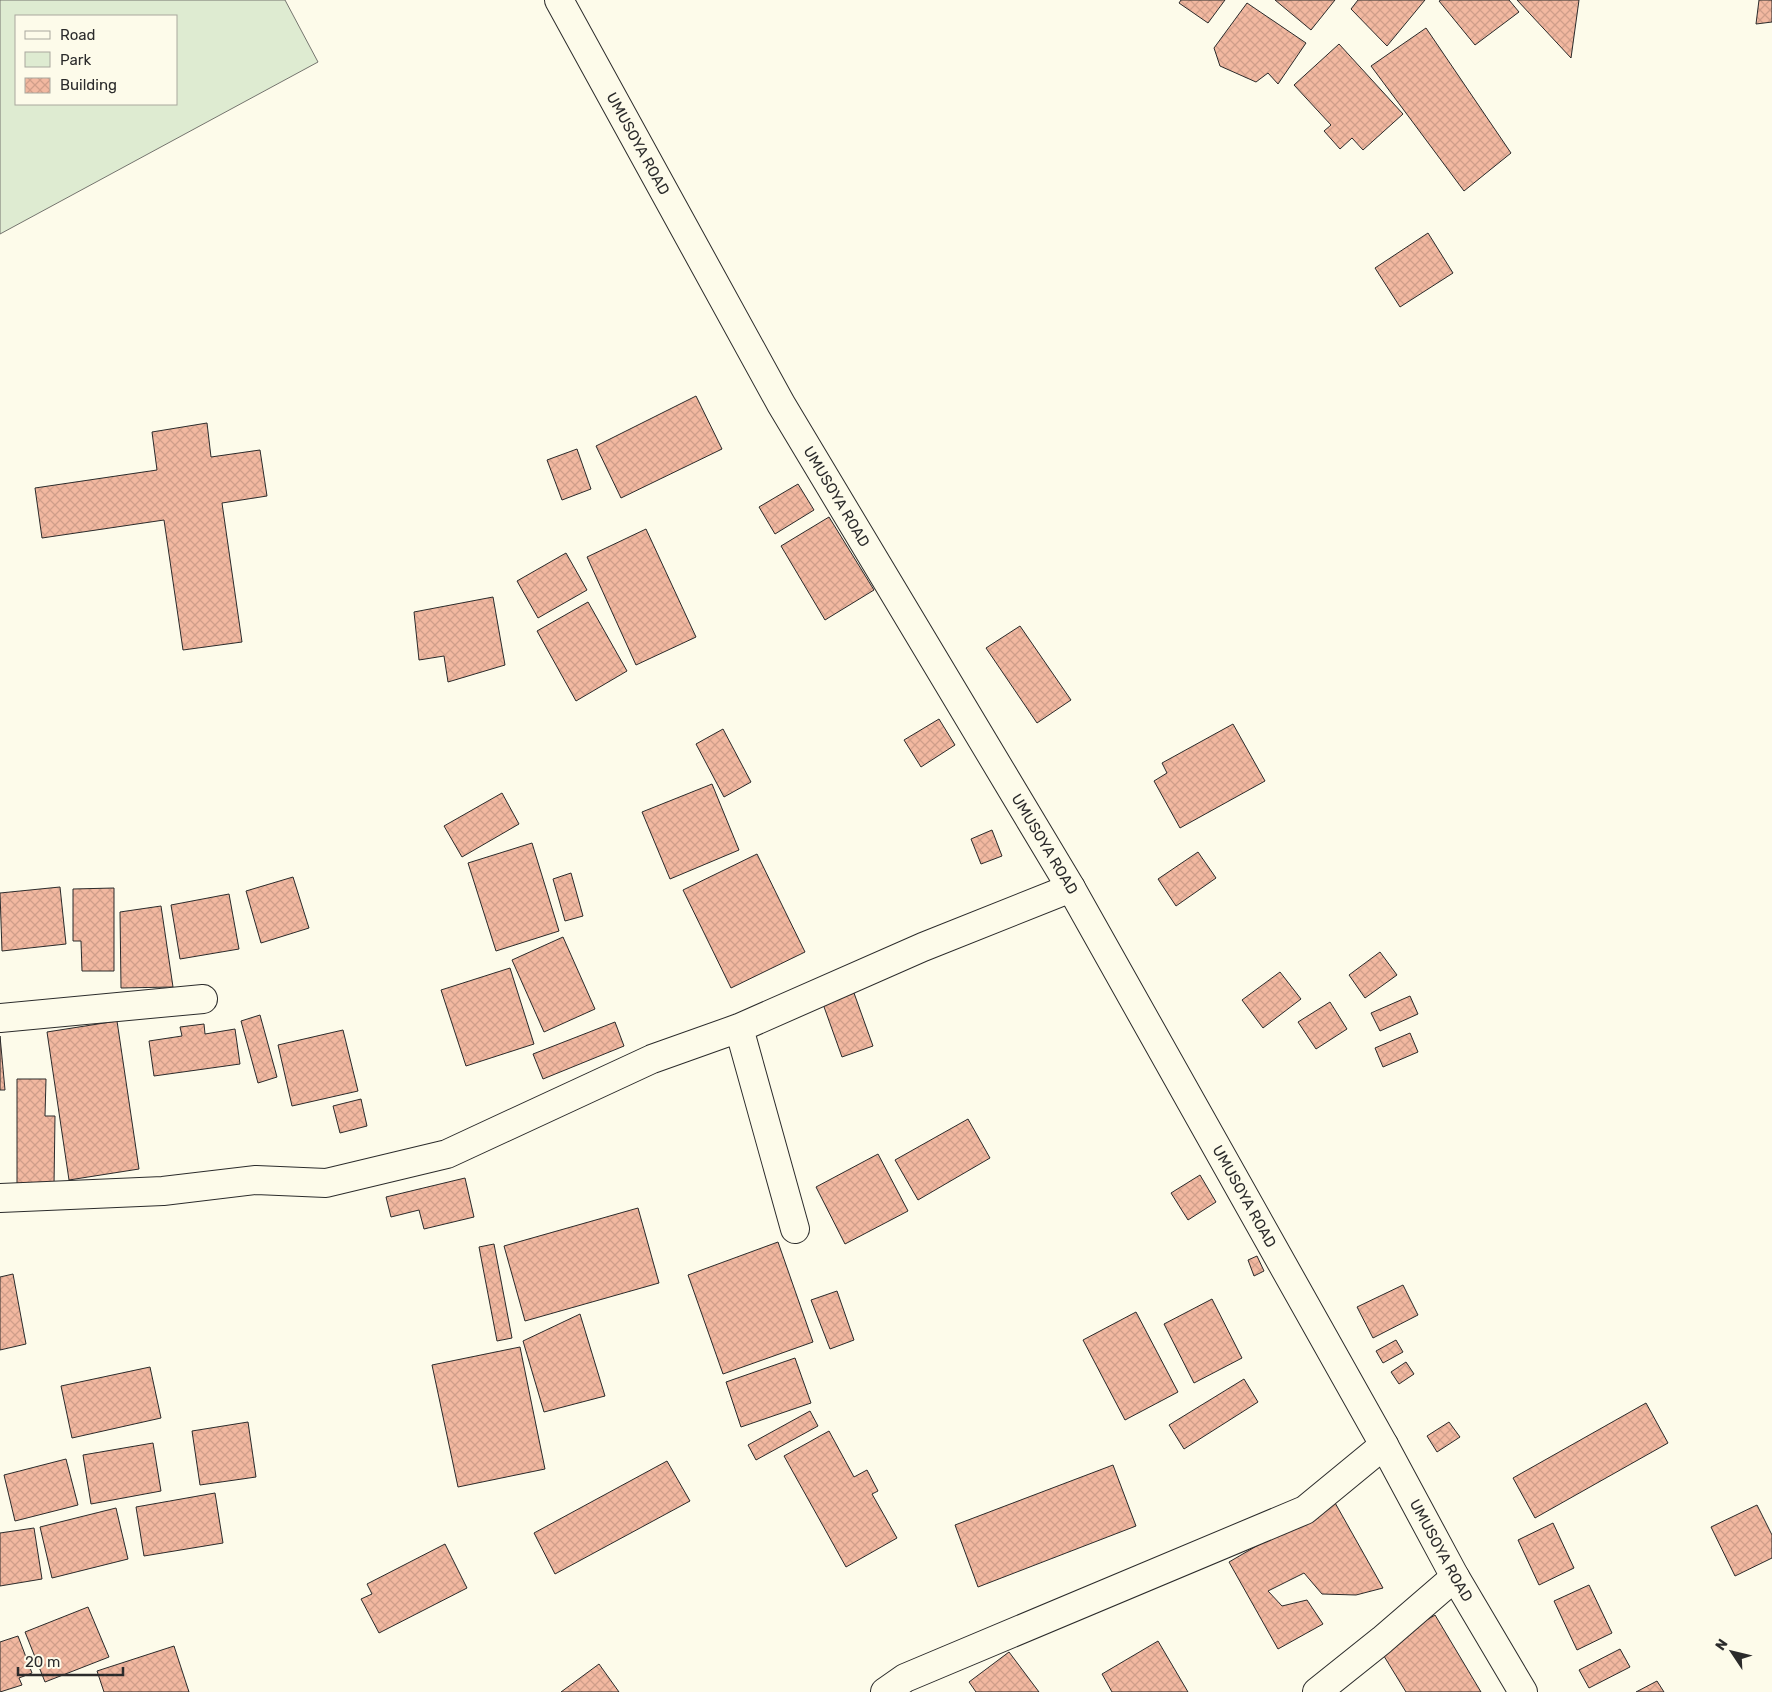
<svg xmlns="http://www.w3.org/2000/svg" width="1772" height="1692" viewBox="0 0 1772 1692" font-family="Rubik,sans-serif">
  <defs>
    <pattern id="building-cross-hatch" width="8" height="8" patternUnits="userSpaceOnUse" patternTransform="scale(1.25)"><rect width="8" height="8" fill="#f2b8a0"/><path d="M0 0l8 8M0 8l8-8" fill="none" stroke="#d09e8a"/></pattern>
  </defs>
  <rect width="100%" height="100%" fill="#fdfbea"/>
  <path fill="#deebd1" stroke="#74746e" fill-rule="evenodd" d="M0 0H285L318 62 0 234ZM16 16H176V104H16Z"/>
  <path fill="url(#building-cross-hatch)" stroke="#2b2b2b" d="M1181 0H1225L1208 23 1179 3Z
    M1275 0H1335L1311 30Z
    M1358 0H1425L1387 46 1351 9Z
    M1441 0H1509L1519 12 1475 45 1439 1Z
    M1517 0H1579L1571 58Z
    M1759 0H1772V22L1756 24Z
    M1247 3 1306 43 1278 84 1268 73 1256 82 1220 66 1214 48Z
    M1426 28 1511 153 1464 191 1371 66Z
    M1339 44 1403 114 1363 150 1352 138 1340 149 1324 131 1331 125 1294 85Z
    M1428 233 1453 273 1400 307 1375 268Z
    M696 396 722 449 621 498 596 446Z
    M207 423 211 457 260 450 267 496 222 503 242 642 183 650 164 520 42 538 35 488 157 470 152 432Z
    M577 449 591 489 562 500 547 460Z
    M798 484 814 510 775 534 759 507Z
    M829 517 874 590 825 620 781 546Z
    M646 529 696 637 636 665 587 557Z
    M566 553 587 590 538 618 517 581Z
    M493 597 505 665 448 682 444 656 419 660 414 612Z
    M588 602 627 671 576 701 537 631Z
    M1020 626 1071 700 1037 723 986 648Z
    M939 719 955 745 921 767 904 740Z
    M1233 724 1265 781 1180 828 1154 781 1167 773 1162 763Z
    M723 729 751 782 724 797 696 744Z
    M712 784 739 850 670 879 642 812Z
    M502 793 519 824 462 857 444 826Z
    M992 830 1002 856 981 864 971 839Z
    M532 843 559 931 496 951 468 863Z
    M1198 852 1216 878 1176 906 1158 879Z
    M757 854 805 952 731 988 683 890Z
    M571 873 583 916 565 921 553 879Z
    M293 877 309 928 261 943 246 891Z
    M60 887 66 944 2 951 0 893Z
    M114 888V971H82L81 941H73V889Z
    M229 894 239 949 180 959 171 905Z
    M161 906 173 987 121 988 120 912Z
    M563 937 595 1009 544 1032 512 960Z
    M1380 952 1397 975 1365 998 1349 975Z
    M510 968 534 1044 466 1066 441 990Z
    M1280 972 1301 999 1263 1028 1242 1000Z
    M854 993 873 1046 842 1057 823 1004Z
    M1410 996 1418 1014 1380 1031 1371 1013Z
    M1330 1002 1347 1029 1316 1049 1298 1022Z
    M260 1015 277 1077 258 1083 241 1021Z
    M117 1021 139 1169 69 1180 47 1032Z
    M615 1022 624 1046 543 1079 533 1054Z
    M204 1024 205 1034 235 1029 240 1064 154 1076 149 1041 182 1036 180 1027Z
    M343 1030 358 1091 292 1106 278 1045Z
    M1410 1033 1418 1052 1383 1067 1375 1048Z
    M0 1036 5 1090H0Z
    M17 1079H46L45 1116H55L54 1186H17Z
    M361 1099 367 1126 340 1133 333 1106Z
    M968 1119 990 1158 918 1200 895 1160Z
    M878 1154 908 1211 845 1244 816 1187Z
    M1200 1175 1216 1202 1188 1220 1171 1193Z
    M465 1178 474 1217 424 1229 419 1210 391 1217 386 1197Z
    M638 1208 659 1283 525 1321 504 1246Z
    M778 1242 813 1342 723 1374 688 1275Z
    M494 1244 512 1338 497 1341 479 1247Z
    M1257 1256 1264 1271 1254 1276 1248 1260Z
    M13 1274 26 1344 0 1350V1277Z
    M1403 1285 1418 1315 1373 1338 1357 1307Z
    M837 1291 854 1340 830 1349 811 1300Z
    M1212 1299 1242 1358 1194 1383 1164 1324Z
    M1136 1312 1178 1392 1125 1420 1083 1340Z
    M580 1314 605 1396 544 1412 523 1341Z
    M1396 1340 1403 1352 1383 1363 1376 1351Z
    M520 1347 545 1469 458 1487 432 1365Z
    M795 1358 811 1403 741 1427 726 1382Z
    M1406 1362 1414 1374 1399 1384 1391 1372Z
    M150 1367 161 1418 72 1438 61 1386Z
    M1244 1379 1258 1402 1184 1449 1169 1425Z
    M1646 1403 1668 1443 1535 1518 1513 1478Z
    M810 1411 818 1426 756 1460 748 1445Z
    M248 1422 256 1477 200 1485 192 1431Z
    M1449 1422 1460 1437 1437 1452 1427 1436Z
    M829 1431 854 1477 867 1470 878 1491 872 1494 897 1538 846 1567 784 1456Z
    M153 1443 161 1491 91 1504 83 1455Z
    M66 1459 78 1505 15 1521 4 1475Z
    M667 1461 690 1501 555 1574 534 1533Z
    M1113 1465 1136 1526 978 1587 955 1525Z
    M215 1493 223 1543 144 1556 136 1507Z
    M1334 1501 1383 1588 1356 1595 1322 1594 1304 1573 1268 1591 1282 1606 1307 1600 1323 1624 1278 1649 1229 1562Z
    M1757 1505 1772 1535V1558L1735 1576 1711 1527Z
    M116 1508 128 1559 52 1578 40 1527Z
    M1553 1523 1574 1568 1539 1585 1518 1540Z
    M34 1528 42 1579 0 1586V1533Z
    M445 1544 467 1588 379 1633 361 1599 372 1594 367 1584Z
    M1589 1585 1612 1633 1577 1650 1554 1601Z
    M88 1607 109 1657 45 1682 25 1632Z
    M1435 1615 1481 1692H1406L1379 1648Z
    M18 1636 32 1673 19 1678 22 1685 0 1692V1642Z
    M1158 1641 1188 1692H1112L1102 1674Z
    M174 1646 189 1692H104L97 1671Z
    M1620 1649 1630 1667 1589 1688 1579 1670Z
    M1009 1652 1039 1692H976L969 1682Z
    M599 1664 619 1692H561Z
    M1657 1681 1664 1692H1636Z"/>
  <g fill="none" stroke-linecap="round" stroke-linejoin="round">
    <defs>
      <path id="minor" d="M0 1018 203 999
        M739 1028 795 1229
        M0 1198 163 1191 256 1180 326 1183 447 1154 652 1059 739 1028 923 947 1071 888
        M885 1692 905 1678 1305 1510 1384 1445
        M1317 1692 1382 1640 1455 1577"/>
      <g id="major">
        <path id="s1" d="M559 0 781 404 1071 888 1384 1445 1455 1577 1523 1692"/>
      </g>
    </defs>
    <use href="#minor" stroke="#2b2b2b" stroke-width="30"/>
    <use href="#major" stroke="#2b2b2b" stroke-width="30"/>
    <use href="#minor" stroke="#fdfbea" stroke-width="28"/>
    <use href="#major" stroke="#fdfbea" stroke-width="28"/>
  </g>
  <g text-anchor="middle" stroke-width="4" stroke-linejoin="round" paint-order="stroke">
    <g font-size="15" fill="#2b2b2b" stroke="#fdfbea">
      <text dy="5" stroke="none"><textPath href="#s1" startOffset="164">UMUSOYA ROAD</textPath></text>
      <text dy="5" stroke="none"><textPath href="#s1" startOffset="569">UMUSOYA ROAD</textPath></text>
      <text dy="5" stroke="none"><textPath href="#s1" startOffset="974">UMUSOYA ROAD</textPath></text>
      <text dy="5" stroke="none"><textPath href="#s1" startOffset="1379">UMUSOYA ROAD</textPath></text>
      <text dy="5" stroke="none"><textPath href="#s1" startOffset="1784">UMUSOYA ROAD</textPath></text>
    </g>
  </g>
  <rect x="15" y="15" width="162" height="90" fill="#fdfbea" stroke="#a9a89e"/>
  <rect x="25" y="31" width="25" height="8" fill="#fdfbea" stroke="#a9a89e"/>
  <text x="60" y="40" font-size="15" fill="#2b2b2b">Road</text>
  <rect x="25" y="52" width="25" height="15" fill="#deebd1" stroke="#a9a89e"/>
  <text x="60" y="65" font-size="15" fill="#2b2b2b">Park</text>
  <rect x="25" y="78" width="25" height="15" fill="url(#building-cross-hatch)" stroke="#a9a89e"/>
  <text x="60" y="90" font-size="15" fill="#2b2b2b">Building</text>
  <g transform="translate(1732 1652) rotate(305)" stroke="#fdfbea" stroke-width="4" paint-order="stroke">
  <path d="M0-4L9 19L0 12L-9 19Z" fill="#2b2b2b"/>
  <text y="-8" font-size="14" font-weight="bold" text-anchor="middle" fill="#2b2b2b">N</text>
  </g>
  <path d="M18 1667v8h105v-8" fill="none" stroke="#2b2b2b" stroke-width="2.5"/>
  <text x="25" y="1667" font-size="15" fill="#2b2b2b" stroke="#fdfbea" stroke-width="4" paint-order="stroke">20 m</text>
</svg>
